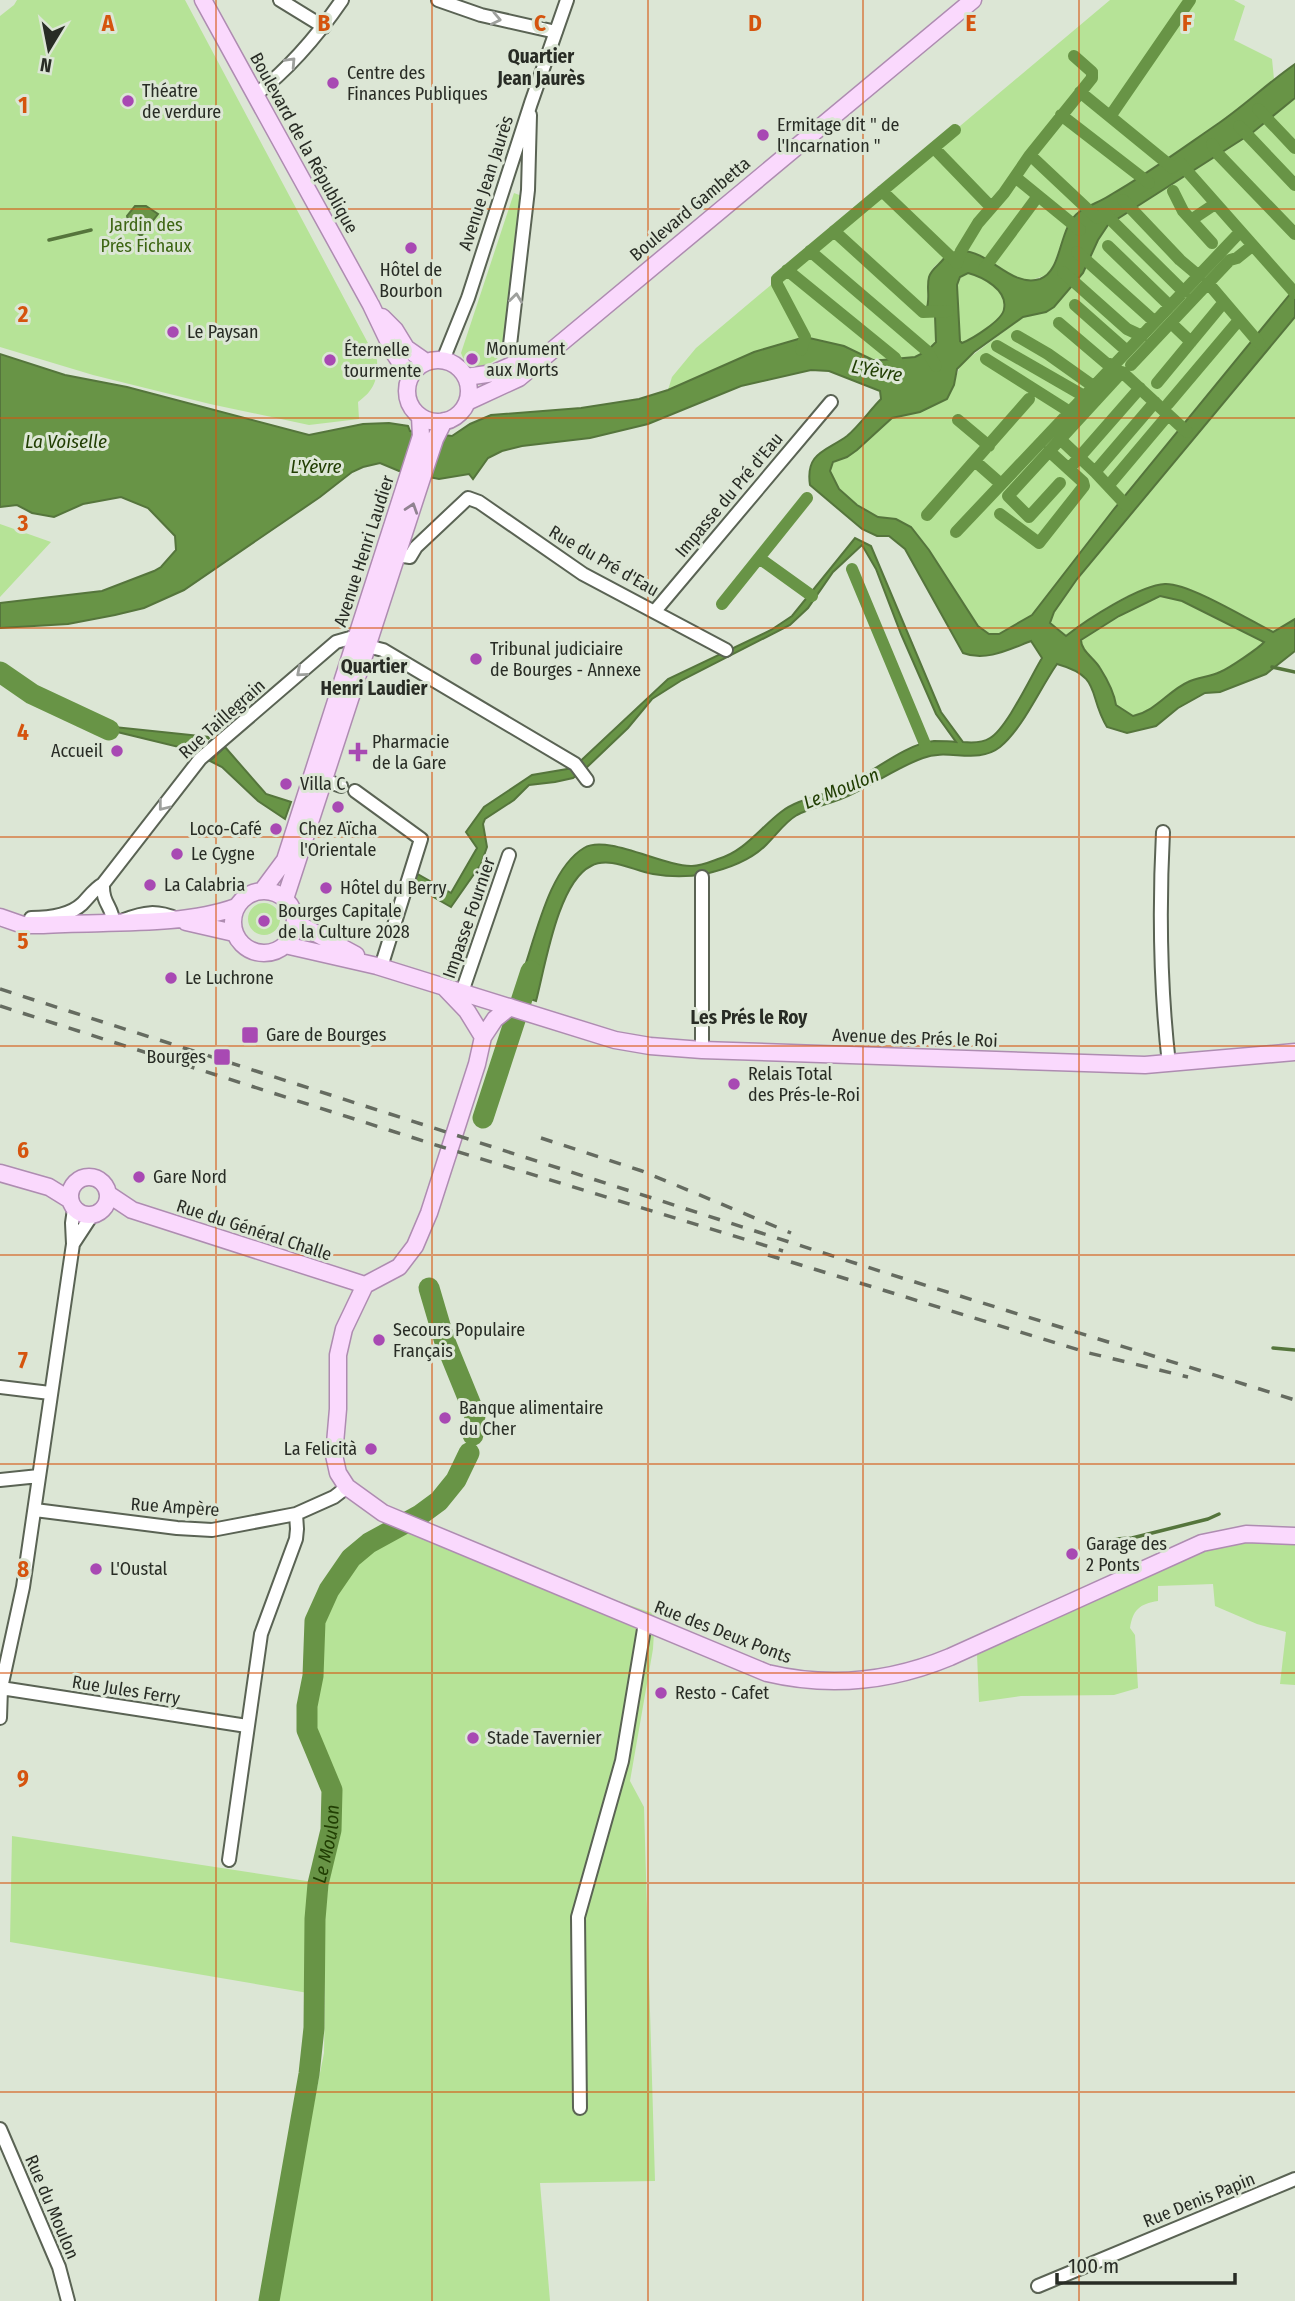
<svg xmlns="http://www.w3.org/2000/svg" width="1295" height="2301" viewBox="0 0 1295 2301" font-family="'Fira Sans Condensed',sans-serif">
  <rect width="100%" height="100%" fill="#dce6d5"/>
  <path fill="#b6e397" d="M17 0H185L377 360C378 380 374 390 358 402L359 419 309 425 210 404 93 375 0 347V16L14 5Z
    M1110 0H1234L1245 6 1234 40 1272 59 1274 79 1221 122 1113 194 1079 212 1071 219 1053 266 1047 275 1028 281 1014 276 984 258 963 251 946 255C943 261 939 262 934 267 924 278 929 298 928 312L935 316 936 342 927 351 915 357 873 360 844 346 805 337 754 352 668 390 672 377 696 348Z
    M1295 98V288L1114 509 1032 615 999 634H989L978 626 915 532C903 518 895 522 880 518 860 511 827 487 831 464L857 450 892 418 920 412 947 399 961 364 1023 317 1046 312 1078 279 1098 240 1108 225 1252 133Z
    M514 193 522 196 504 350C495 367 468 375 461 353Z
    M968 273C983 276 1008 290 1004 309 1003 320 972 339 962 343L960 341 957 285 961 277Z
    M1295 317V619L1273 632C1252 621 1185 581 1165 584 1134 587 1089 617 1066 637L1050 623 1054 612 1077 579Z
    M0 524 51 542 0 597Z
    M1160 596 1182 601 1264 641C1259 648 1228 668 1220 672 1210 677 1198 677 1188 682 1168 690 1156 711 1133 716L1116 705 1114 696 1081 646V639L1119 616Z
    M248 919a16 16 0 1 1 32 0a16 16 0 1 1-32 0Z
    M400 1526 655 1614 653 1649 630 1781 644 1807 655 2181 540 2183 550 2301H259L266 2264 305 2148 324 2053 325 1996 323 1932 328 1887 341 1823 325 1769 307 1730V1706L313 1676 315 1621 329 1590 351 1558 369 1543Z
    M1246 1541 1295 1545V1685L1280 1684 1286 1632 1257 1624 1215 1606 1213 1584 1158 1586V1601C1139 1604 1133 1610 1130 1628L1135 1635 1138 1688 1114 1695 1021 1696 979 1702 977 1654 1186 1559 1210 1549Z
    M12 1836 313 1882 308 1919V1993L10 1942Z"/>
  <path fill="#689446" stroke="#55753c" stroke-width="2" fill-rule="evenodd" d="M1295 64V98L1252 133 1108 225 1098 240 1083 273 1054 307 1046 312 1023 317 974 352 957 369 954 385 947 399 920 412 892 418 857 450 847 457 833 462 830 471 839 489 857 505 878 517 896 519 911 527 929 550 978 626 989 634H999L1032 615 1114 509 1295 288V317L1077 579 1054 612 1050 623 1066 636C1086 620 1140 585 1165 584 1189 583 1249 620 1273 632L1295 619V651L1266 674 1220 692 1205 693 1178 708 1156 726 1127 733 1107 727C1087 694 1103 677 1057 664 1039 690 1023 728 1000 747 977 765 948 748 923 758 898 767 876 783 852 794 835 803 814 806 797 815 785 822 777 834 767 844 751 861 727 869 705 874 688 877 670 877 653 874 634 871 610 856 591 866 558 882 545 967 536 1001L515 994C533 953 545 871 584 848 607 834 664 867 692 866 701 866 710 862 718 859 745 851 760 828 781 812 799 798 824 796 845 786 870 774 907 743 934 741 941 741 949 741 956 742L936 714 901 634 876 569 862 545 833 572 808 608 790 625 682 680 652 699 628 728 584 770 573 778 555 782 529 785 514 800 485 819 483 824 487 847 481 864 451 907 411 884 414 872 451 893 477 848 466 832 484 807 532 775 573 768 668 679 771 630 792 616 855 538 871 546 941 712 963 742C972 743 982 743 990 738 1007 728 1031 676 1042 658L1031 641C1010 649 986 662 963 653L905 549 889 536H877L862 529 810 485C805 452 827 451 847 436 859 426 870 410 881 399L880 391 829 371 811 370 741 386 648 424 590 438 522 446 502 451 488 458 473 479 469 474 439 479 399 471 380 463 363 467 352 472 320 497 184 590 144 608 115 615 68 624 0 628V603L102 591 154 571 161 567 176 550 175 536 148 508 121 497 83 504 54 517 32 513 17 505 0 507V354L65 375 127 387 309 435 363 424 389 423 408 426 410 431 452 436 470 424 491 415 581 408 639 399 668 390 754 352 805 337 844 346 873 360H882L915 357 927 351 936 342 935 316 926 310C931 300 926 288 929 277 932 267 942 264 946 255 951 254 957 251 962 251 990 251 1011 288 1040 279 1063 271 1058 227 1079 212 1089 205 1102 201 1112 194 1149 173 1184 147 1219 123 1245 105 1269 82 1295 64ZM968 273C983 277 1008 290 1004 309 1003 320 972 339 962 343L960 341 957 285 960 277ZM1160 596 1182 601 1264 642C1259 648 1228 669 1220 672 1210 677 1198 677 1188 682 1168 691 1156 711 1133 716L1116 705C1114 692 1107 679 1100 668 1094 658 1081 651 1081 640L1119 616Z
    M135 206H146L158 214 141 236 130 227 127 216Z
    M86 716 114 727 210 737 195 751 113 731 110 736 83 723Z
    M225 747 266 794 291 802 285 819 258 801 222 767 210 761Z"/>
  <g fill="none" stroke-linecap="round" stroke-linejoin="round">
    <path stroke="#55753c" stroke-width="3.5" d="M49 240 91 230
      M1272 667 1295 672
      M1273 1348 1295 1350
      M1115 1539 1132 1538 1208 1519 1219 1514"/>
    <path stroke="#689446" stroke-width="12" d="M1080 92 1173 168
      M1258 109 1295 148
      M1061 115 1149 183
      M1111 115 1190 0
      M1239 126 1295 185
      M1212 144 1218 154 1295 234
      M934 148 990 206
      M1030 155 1097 218
      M1180 163 1295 293
      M1015 177 1080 230
      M882 191 957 263
      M1173 191 1183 211 1212 243
      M1123 200 1180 260 1199 276
      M1104 213 1184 292
      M1191 220 1215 204
      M834 231 923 312 948 311
      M1108 246 1170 306
      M810 251 927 351 936 366
      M1077 252 1155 322
      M957 263 961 251 978 223 1004 193 1030 155 1092 78V72L1074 56
      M984 269 1038 196
      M787 270 895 358 901 371
      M1063 272 1127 329 1142 336
      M1208 283 1260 344
      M1075 305 1127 351
      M1059 323 1106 363 1114 365
      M1171 323 1191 342
      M1017 336 1048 354 1093 386
      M997 346 1084 396
      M801 350 805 337 777 284V279L955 130
      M986 359 1070 412
      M1131 365 1230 260 1237 258 1252 246
      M1157 383 1224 302
      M1168 404 1239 320
      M958 420 989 446
      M1060 439 1095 472 1126 505
      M976 462 1001 484
      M1069 469 1140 388
      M1095 472 1155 402
      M1060 483 1029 517 1008 496 1122 372 1187 432
      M1109 485 1168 415
      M1000 514 1039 543 1084 486 1083 482 1049 451
      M927 515 1029 399
      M956 532 1240 232
      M759 558 812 596
      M852 569 927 749
      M722 604 807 498"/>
    <g stroke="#689446" stroke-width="21">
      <path d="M0 672 32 694 109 730"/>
      <path d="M483 1118 531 971"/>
      <path d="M429 1288 444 1339 475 1415 473 1435"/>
      <path id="s1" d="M269 2301 309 2074 314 2028 315 1919 318 1884 331 1830 332 1790 307 1730V1706L313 1676 315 1621 329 1590 351 1558 369 1543 420 1515 439 1501 456 1480 469 1453"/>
    </g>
    <defs>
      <path id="minor" d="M280 0 324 27
        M438 0 481 15 556 32
        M255 95C289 69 318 35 342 0
        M443 360 468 298 531 103 567 0
        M519 364 510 345 528 190 530 115
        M397 555 410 557 416 547 468 498 479 502 583 574 726 650
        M655 611 831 402
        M367 646 383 650 575 764 587 780
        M324 780 341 786
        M355 791 421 839 381 967
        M1163 832C1159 910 1160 986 1169 1064
        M702 877V1050
        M103 884C102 904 113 907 113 922
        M31 918C48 918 69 916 82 904 89 897 94 889 103 884L200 759 336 642 357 636
        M124 920C144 912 157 910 177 919
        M462 992 509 855
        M73 1244 92 1215
        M0 1387 50 1393
        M0 1480 39 1476
        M35 1510 177 1528 212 1530 296 1514 334 1497 347 1487
        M1 1688 247 1726
        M0 1718 1 1688 23 1587 73 1244 72 1223 74 1209
        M229 1860 261 1634 296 1539 297 1529 296 1514
        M580 2108 578 1917 622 1761 645 1623
        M0 2129 59 2267 68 2301
        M1038 2286 1295 2179"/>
      <path id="major" d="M203 0 371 305 394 353 410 377
        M382 317 395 330 406 348 426 362
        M407 391a31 31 0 1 1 62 0a31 31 0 1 1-62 0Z
        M466 377 494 373 535 355
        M467 402 519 378 973 0
        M233 922a31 31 0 1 1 62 0a31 31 0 1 1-62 0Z
        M262 891 285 860 421 436 420 416
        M285 899 421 481 435 439 444 421
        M0 917 23 925H43C102 921 182 927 236 907
        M186 922 234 933
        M295 922 356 955
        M285 945 377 966 615 1040 650 1046 702 1050 1145 1065 1295 1052
        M445 988 467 1011 483 1037
        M0 1173 49 1187 70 1200
        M70 1196a19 19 0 1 1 38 0a19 19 0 1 1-38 0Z
        M108 1194 132 1210 365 1285
        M365 1285 344 1329 338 1355V1409L334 1455 338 1473 347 1487 383 1513 767 1673C830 1688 890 1682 950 1657L1202 1543 1246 1534 1295 1536
        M365 1285 399 1267 415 1246 429 1213 477 1064 483 1037 495 1019 510 1007"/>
    </defs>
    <use href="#minor" stroke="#5a6354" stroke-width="16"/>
    <use href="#major" stroke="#ae8cb1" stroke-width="19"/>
    <use href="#minor" stroke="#fff" stroke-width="12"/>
    <use href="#major" stroke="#fad9fd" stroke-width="16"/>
    <path stroke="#656b60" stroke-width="3.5" stroke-dasharray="12 12" stroke-linecap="butt" d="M0 989 886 1273 1295 1400
      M0 1006 439 1146 783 1251
      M541 1138 642 1171 791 1233
      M768 1255 1089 1353 1188 1377"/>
  </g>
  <defs><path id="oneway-chevron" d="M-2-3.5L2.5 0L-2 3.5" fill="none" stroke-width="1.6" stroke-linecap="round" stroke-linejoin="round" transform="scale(1.75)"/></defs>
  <g stroke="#9ea09d">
    <use href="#oneway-chevron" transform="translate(496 19) rotate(12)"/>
    <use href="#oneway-chevron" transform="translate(291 62) rotate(-47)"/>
    <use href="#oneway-chevron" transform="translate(516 298) rotate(-83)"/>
    <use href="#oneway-chevron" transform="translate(301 672) rotate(139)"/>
    <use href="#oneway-chevron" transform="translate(163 806) rotate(128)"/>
  </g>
  <use stroke="#918291" href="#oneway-chevron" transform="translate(412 508) rotate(-72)"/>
  <path fill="none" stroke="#d5540e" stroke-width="2" stroke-opacity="0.55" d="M216 0V2301M432 0V2301M648 0V2301M863 0V2301M1079 0V2301M0 209H1295M0 418H1295M0 628H1295M0 837H1295M0 1046H1295M0 1255H1295M0 1464H1295M0 1673H1295M0 1883H1295M0 2092H1295"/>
  <g fill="#a849b3" stroke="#dce6d5" stroke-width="2.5">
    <circle cx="333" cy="83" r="7"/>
    <circle cx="128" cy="101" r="7"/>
    <circle cx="763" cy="135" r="7"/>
    <circle cx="411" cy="248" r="7"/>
    <circle cx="173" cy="332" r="7"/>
    <circle cx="472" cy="359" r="7"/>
    <circle cx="330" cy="360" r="7"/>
    <circle cx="476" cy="659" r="7"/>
    <circle cx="117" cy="751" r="7"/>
    <path d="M354.5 741.5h7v7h7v7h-7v7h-7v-7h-7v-7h7z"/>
    <circle cx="286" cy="784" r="7"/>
    <circle cx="338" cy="807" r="7"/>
    <circle cx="276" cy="829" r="7"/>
    <circle cx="177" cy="854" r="7"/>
    <circle cx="150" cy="885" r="7"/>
    <circle cx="326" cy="888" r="7"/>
    <circle cx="264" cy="921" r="7"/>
    <circle cx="171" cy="978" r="7"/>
    <rect x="241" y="1026" width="18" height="18" rx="3.5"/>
    <rect x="213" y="1048" width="18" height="18" rx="3.5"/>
    <circle cx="734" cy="1084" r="7"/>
    <circle cx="139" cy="1177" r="7"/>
    <circle cx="379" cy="1340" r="7"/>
    <circle cx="445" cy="1418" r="7"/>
    <circle cx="371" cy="1449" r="7"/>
    <circle cx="1072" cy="1554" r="7"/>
    <circle cx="96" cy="1569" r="7"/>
    <circle cx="661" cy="1693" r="7"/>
    <circle cx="473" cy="1738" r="7"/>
  </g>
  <g text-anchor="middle" stroke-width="6" stroke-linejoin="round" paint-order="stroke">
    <g font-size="18" fill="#282c25" stroke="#dce6d5" text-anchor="start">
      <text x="347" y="79">Centre des<tspan x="347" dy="21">Finances Publiques</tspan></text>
      <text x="142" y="97">Théatre<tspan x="142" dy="21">de verdure</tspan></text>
      <text x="777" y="131">Ermitage dit " de<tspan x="777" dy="21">l'Incarnation "</tspan></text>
      <text x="411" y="276" text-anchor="middle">Hôtel de<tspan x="411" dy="21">Bourbon</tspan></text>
      <text x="187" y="338">Le Paysan</text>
      <text x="486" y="355">Monument<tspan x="486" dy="21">aux Morts</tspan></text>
      <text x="344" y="356">Éternelle<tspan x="344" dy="21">tourmente</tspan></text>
      <text x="490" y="655">Tribunal judiciaire<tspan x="490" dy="21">de Bourges - Annexe</tspan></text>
      <text x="372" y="748">Pharmacie<tspan x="372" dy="21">de la Gare</tspan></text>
      <text x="103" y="757" text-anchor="end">Accueil</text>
      <text x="300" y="790">Villa C</text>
      <text x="262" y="835" text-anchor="end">Loco-Café</text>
      <text x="338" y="835" text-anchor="middle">Chez Aïcha<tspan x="338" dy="21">l'Orientale</tspan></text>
      <text x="191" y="860">Le Cygne</text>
      <text x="164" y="891">La Calabria</text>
      <text x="340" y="894">Hôtel du Berry</text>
      <text x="278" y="917">Bourges Capitale<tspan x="278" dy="21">de la Culture 2028</tspan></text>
      <text x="185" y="984">Le Luchrone</text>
      <text x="266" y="1041">Gare de Bourges</text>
      <text x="206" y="1063" text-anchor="end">Bourges</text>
      <text x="748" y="1080">Relais Total<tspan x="748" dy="21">des Prés-le-Roi</tspan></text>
      <text x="153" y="1183">Gare Nord</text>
      <text x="393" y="1336">Secours Populaire<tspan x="393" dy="21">Français</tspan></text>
      <text x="459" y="1414">Banque alimentaire<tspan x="459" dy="21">du Cher</tspan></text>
      <text x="357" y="1455" text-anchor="end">La Felicità</text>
      <text x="1086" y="1550">Garage des<tspan x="1086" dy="21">2 Ponts</tspan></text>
      <text x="110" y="1575">L'Oustal</text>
      <text x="675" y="1699">Resto - Cafet</text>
      <text x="487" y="1744">Stade Tavernier</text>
    </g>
    <g font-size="18" fill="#282c25" stroke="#dce6d5">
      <text transform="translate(304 143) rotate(61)" y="6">Boulevard de la République</text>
      <text transform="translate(486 183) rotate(-72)" y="6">Avenue Jean Jaurès</text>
      <text transform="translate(690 209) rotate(-40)" y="6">Boulevard Gambetta</text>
      <text transform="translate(729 495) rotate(-50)" y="6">Impasse du Pré d'Eau</text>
      <text transform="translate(364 551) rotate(-72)" y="6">Avenue Henri Laudier</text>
      <text transform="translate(604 561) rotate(30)" y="6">Rue du Pré d'Eau</text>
      <text transform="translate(222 719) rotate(-42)" y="6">Rue Taillegrain</text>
      <text transform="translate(469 918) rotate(-71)" y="6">Impasse Fournier</text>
      <text transform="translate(915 1038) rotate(2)" y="6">Avenue des Prés le Roi</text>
      <text transform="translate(254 1230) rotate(18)" y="6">Rue du Général Challe</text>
      <text transform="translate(175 1507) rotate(4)" y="6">Rue Ampère</text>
      <text transform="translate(723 1632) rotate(21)" y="6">Rue des Deux Ponts</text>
      <text transform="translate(126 1690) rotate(9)" y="6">Rue Jules Ferry</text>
      <text transform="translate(1199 2200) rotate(-22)" y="6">Rue Denis Papin</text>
      <text transform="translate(52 2207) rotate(67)" y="6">Rue du Moulon</text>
    </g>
    <g font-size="18" fill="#3c6512" stroke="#dce6d5">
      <text x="146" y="231">Jardin des<tspan x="146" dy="21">Prés Fichaux</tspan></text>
    </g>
    <g font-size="19" font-weight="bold" fill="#282c25" stroke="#dce6d5">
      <text x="541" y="63">Quartier<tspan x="541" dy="22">Jean Jaurès</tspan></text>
      <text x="374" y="673">Quartier<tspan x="374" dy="22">Henri Laudier</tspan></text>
      <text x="749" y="1024">Les Prés le Roy</text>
    </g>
    <g font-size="19" font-style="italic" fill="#213e03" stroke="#dce6d5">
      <text transform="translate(877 370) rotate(11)" y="7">L'Yèvre</text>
      <text x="66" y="448">La Voiselle</text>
      <text x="316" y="473">L'Yèvre</text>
      <text transform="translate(841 788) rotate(-22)" y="7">Le Moulon</text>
      <text dy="7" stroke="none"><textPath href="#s1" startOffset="462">Le Moulon</textPath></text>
    </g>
  </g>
  <g font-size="23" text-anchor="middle" font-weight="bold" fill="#d5540e" stroke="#dce6d5" stroke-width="6" stroke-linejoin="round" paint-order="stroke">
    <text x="108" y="31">A</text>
    <text x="324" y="31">B</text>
    <text x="540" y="31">C</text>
    <text x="755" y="31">D</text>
    <text x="971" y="31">E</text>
    <text x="1187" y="31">F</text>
    <text x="23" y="113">1</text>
    <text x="23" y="322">2</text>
    <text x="23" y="531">3</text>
    <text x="23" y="740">4</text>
    <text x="23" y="949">5</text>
    <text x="23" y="1158">6</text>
    <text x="23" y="1368">7</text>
    <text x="23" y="1577">8</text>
    <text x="23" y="1786">9</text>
  </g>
  <g transform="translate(49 49) rotate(190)" stroke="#dce6d5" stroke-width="5" paint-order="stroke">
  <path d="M0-5L12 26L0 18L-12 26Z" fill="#282c25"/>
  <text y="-10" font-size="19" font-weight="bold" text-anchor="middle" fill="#282c25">N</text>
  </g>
  <path d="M1057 2273v10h178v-10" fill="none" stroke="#282c25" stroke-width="3.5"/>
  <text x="1068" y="2273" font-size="21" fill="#282c25" stroke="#dce6d5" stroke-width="5" paint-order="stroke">100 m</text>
</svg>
